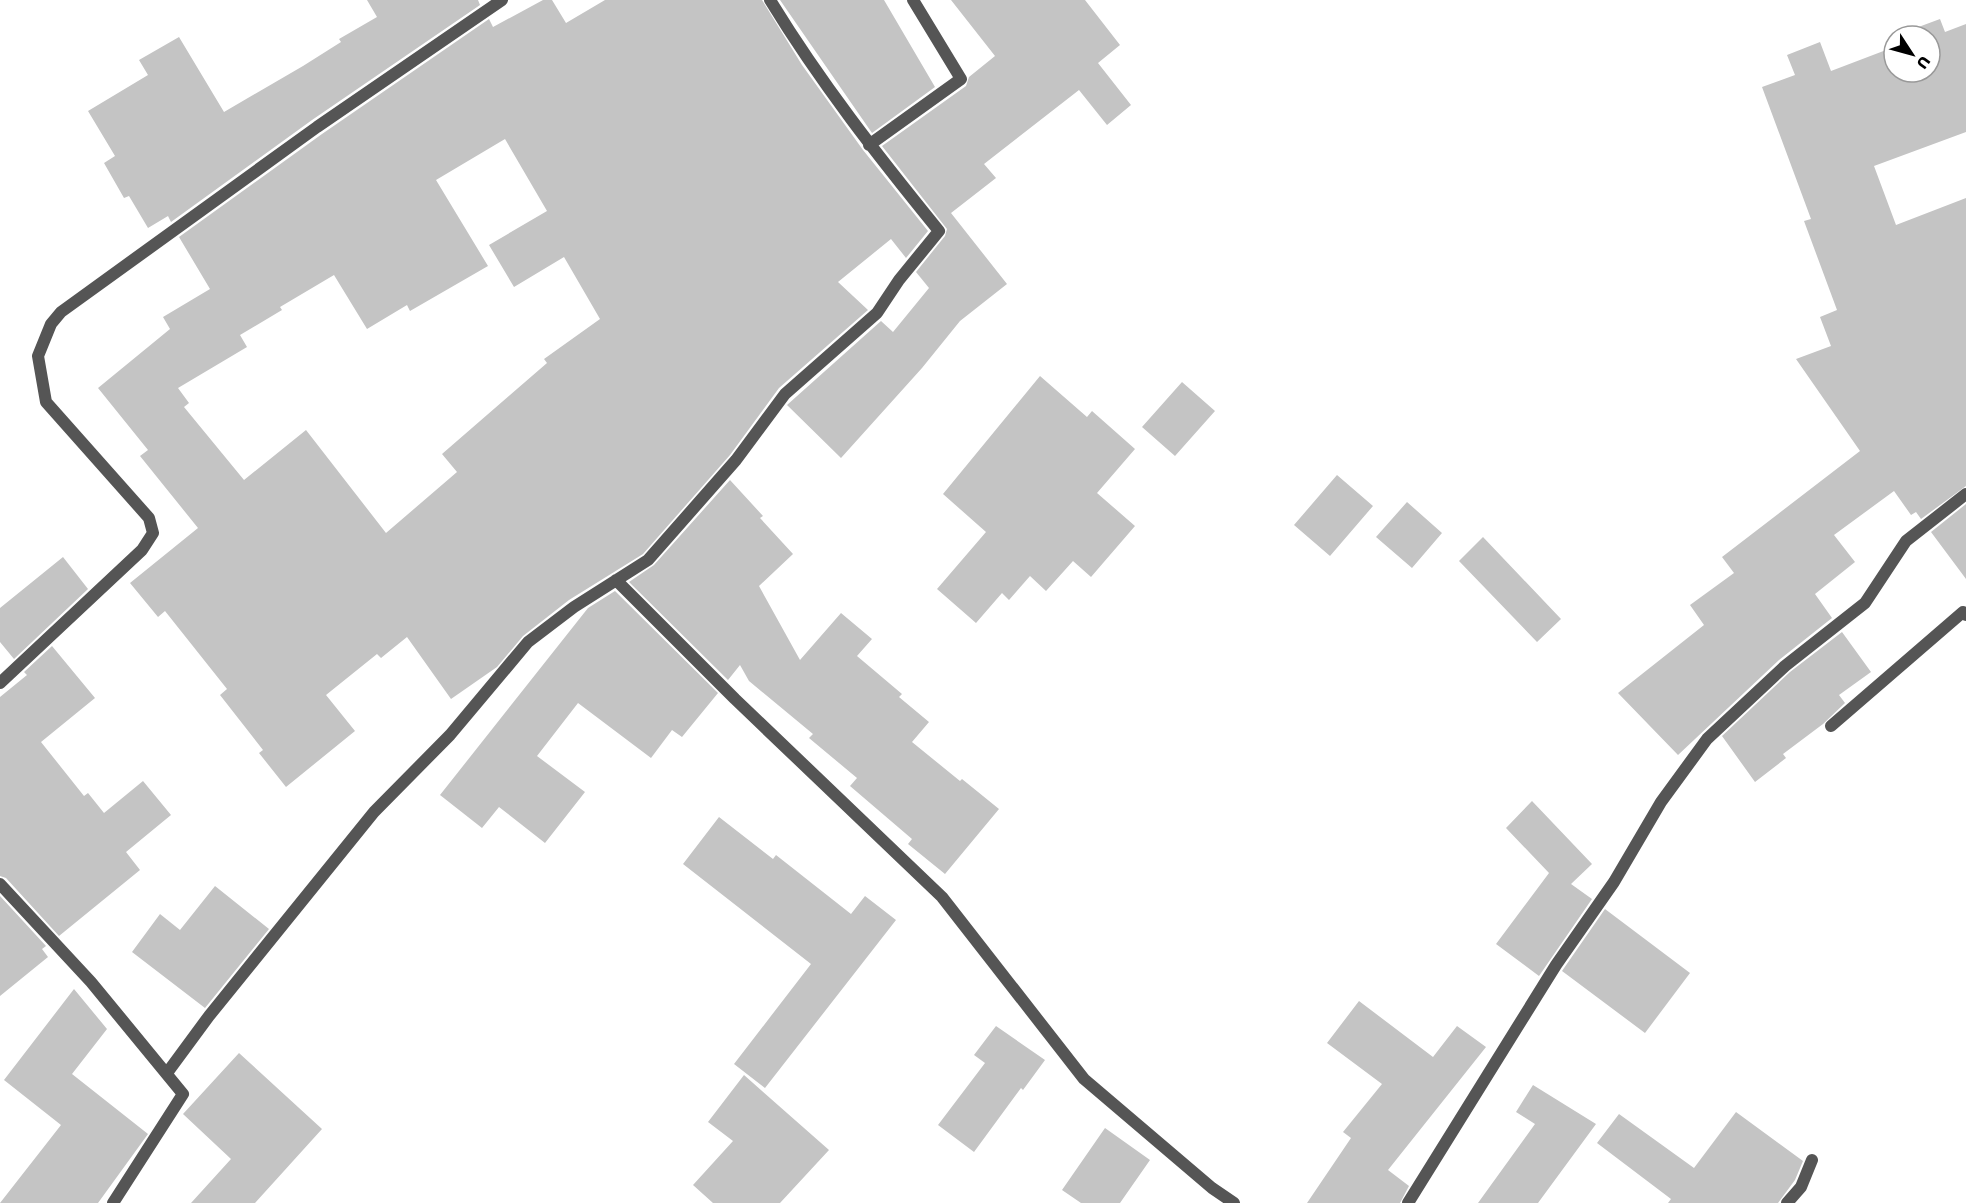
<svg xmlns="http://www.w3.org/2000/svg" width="1966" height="1203" viewBox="0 0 1966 1203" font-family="'Work Sans',sans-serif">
  <rect width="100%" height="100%" fill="#fff"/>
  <path fill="#c4c4c4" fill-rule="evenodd" d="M367 0H478L480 5 312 120 171 222 168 216 148 228 129 196 124 198 104 163 115 156 88 111 148 75 139 60 179 37 224 112 303 66 341 42 339 39 377 17Z
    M543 0H552L566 23 605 0H762L802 65 863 150 928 231 906 258 891 239 838 282 868 310 779 388 730 455 643 554 569 600 523 636 497 667 451 699 407 637 381 658 377 654 326 695 355 731 286 787 259 753 263 750 220 695 227 689 165 611 158 617 130 583 198 528 140 456 148 450 98 388 170 329 163 317 210 289 179 237 322 134 489 19 493 27ZM505 139 547 211 489 245 514 287 564 257 600 319 544 359 547 363 442 454 457 472 386 533 306 430 244 480 184 407 189 403 178 388 247 347 240 335 282 310 280 307 334 275 367 329 407 305 410 311 488 266 436 180Z
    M780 0H884L935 87 872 133Z
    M951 0H1085L1120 45 1098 63 1131 105 1107 125 1079 90 984 164 996 178 951 213 1007 284 960 321 922 368 841 458 787 405 881 321 893 332 929 288 916 272 945 236 947 229 882 146 966 86 969 77 995 56Z
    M1940 19 1945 32 1966 24V132L1874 166 1896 225 1966 198V486L1921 519 1916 512 1911 515 1894 491 1834 535 1855 562 1815 594 1832 618 1779 660 1678 755 1618 693 1704 625 1690 605 1734 573 1722 557 1860 451 1796 359 1831 346 1820 317 1837 310 1804 221 1811 219 1762 87 1795 75 1787 55 1820 42 1831 71 1894 47V72H1930V36H1907L1905 32Z
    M1040 376 1087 417 1092 411 1135 449 1097 493 1135 526 1091 577 1073 561 1046 591 1030 576 1009 600 1002 593 976 623 937 589 986 532 943 494Z
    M1182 382 1215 411 1175 456 1142 427Z
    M1337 475 1373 506 1330 556 1294 525Z
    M730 480 763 516 760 518 793 554 759 586 800 660 841 613 872 639 857 656 902 694 899 697 929 722 912 742 960 781 962 779 999 809 945 874 908 844 912 839 850 786 857 778 809 738 813 734 749 681 740 665 728 680 629 582 654 565Z
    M1407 502 1442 533 1412 568 1376 537Z
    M1966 504V579L1931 532Z
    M1483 537 1561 619 1537 642 1459 561Z
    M63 557 88 589 14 659 0 642V608Z
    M615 591 718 693 682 737 672 730 651 758 578 703 537 756 585 792 545 843 499 807 482 828 440 795 588 608Z
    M1842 632 1871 672 1839 695 1845 703 1823 724 1783 754 1786 758 1755 782 1722 736 1790 672Z
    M52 646 95 698 41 742 84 796 88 793 104 813 143 781 171 815 126 852 140 870 59 936 6 878 0 876V697L27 675 24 672Z
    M1532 801 1592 864 1571 884 1592 899 1539 976 1496 944 1549 873 1506 828Z
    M719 817 773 859 776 855 851 914 865 896 896 920 765 1088 734 1064 811 964 683 864Z
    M215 886 269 929 205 1008 132 952 160 914 180 930Z
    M0 896 46 946 42 949 48 957 0 996Z
    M1605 909 1690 973 1645 1033 1562 971Z
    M74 989 107 1029 72 1074 148 1134 98 1203H0L61 1125 4 1080Z
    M1359 1001 1433 1057 1457 1026 1486 1047 1388 1170 1409 1186 1400 1203H1307L1351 1138 1343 1132 1382 1084 1327 1043Z
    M996 1026 1045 1060 1023 1090 1021 1088 974 1152 938 1125 985 1063 974 1055Z
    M239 1053 322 1129 255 1203H191L231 1159 183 1114Z
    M744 1075 829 1150 780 1203H713L693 1185 733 1141 708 1122Z
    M1533 1085 1596 1124 1538 1203H1478L1535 1124 1516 1112Z
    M1736 1112 1803 1161 1795 1180 1778 1203H1668L1671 1199 1597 1143 1619 1114 1694 1168Z
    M1105 1128 1150 1160 1120 1203H1081L1062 1190Z"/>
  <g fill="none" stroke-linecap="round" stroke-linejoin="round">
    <path stroke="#555" stroke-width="12" d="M869 145 961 79 913 0
      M616 580 735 699 942 897 1084 1079 1212 1188 1234 1203
      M0 683 142 550 153 533 149 518 46 402 38 356 51 324 61 312 317 127 502 0
      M1831 726 1963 612 1966 615
      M0 884 91 982 183 1094 113 1203
      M167 1073 209 1016 374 812 450 735 528 642 574 607 648 560 736 460 785 394 877 313 899 280 939 231C878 156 820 82 770 0
      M1408 1203 1556 965 1614 882 1661 802 1707 739 1785 666 1865 603 1906 541 1966 494
      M1787 1203 1801 1187 1812 1160"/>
  </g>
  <g transform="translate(1912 54) rotate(126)"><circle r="28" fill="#ffffff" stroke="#999999" stroke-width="1.5"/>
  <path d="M0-4.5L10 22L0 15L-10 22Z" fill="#000000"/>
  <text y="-9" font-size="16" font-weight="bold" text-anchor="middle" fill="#000000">U</text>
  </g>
</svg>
